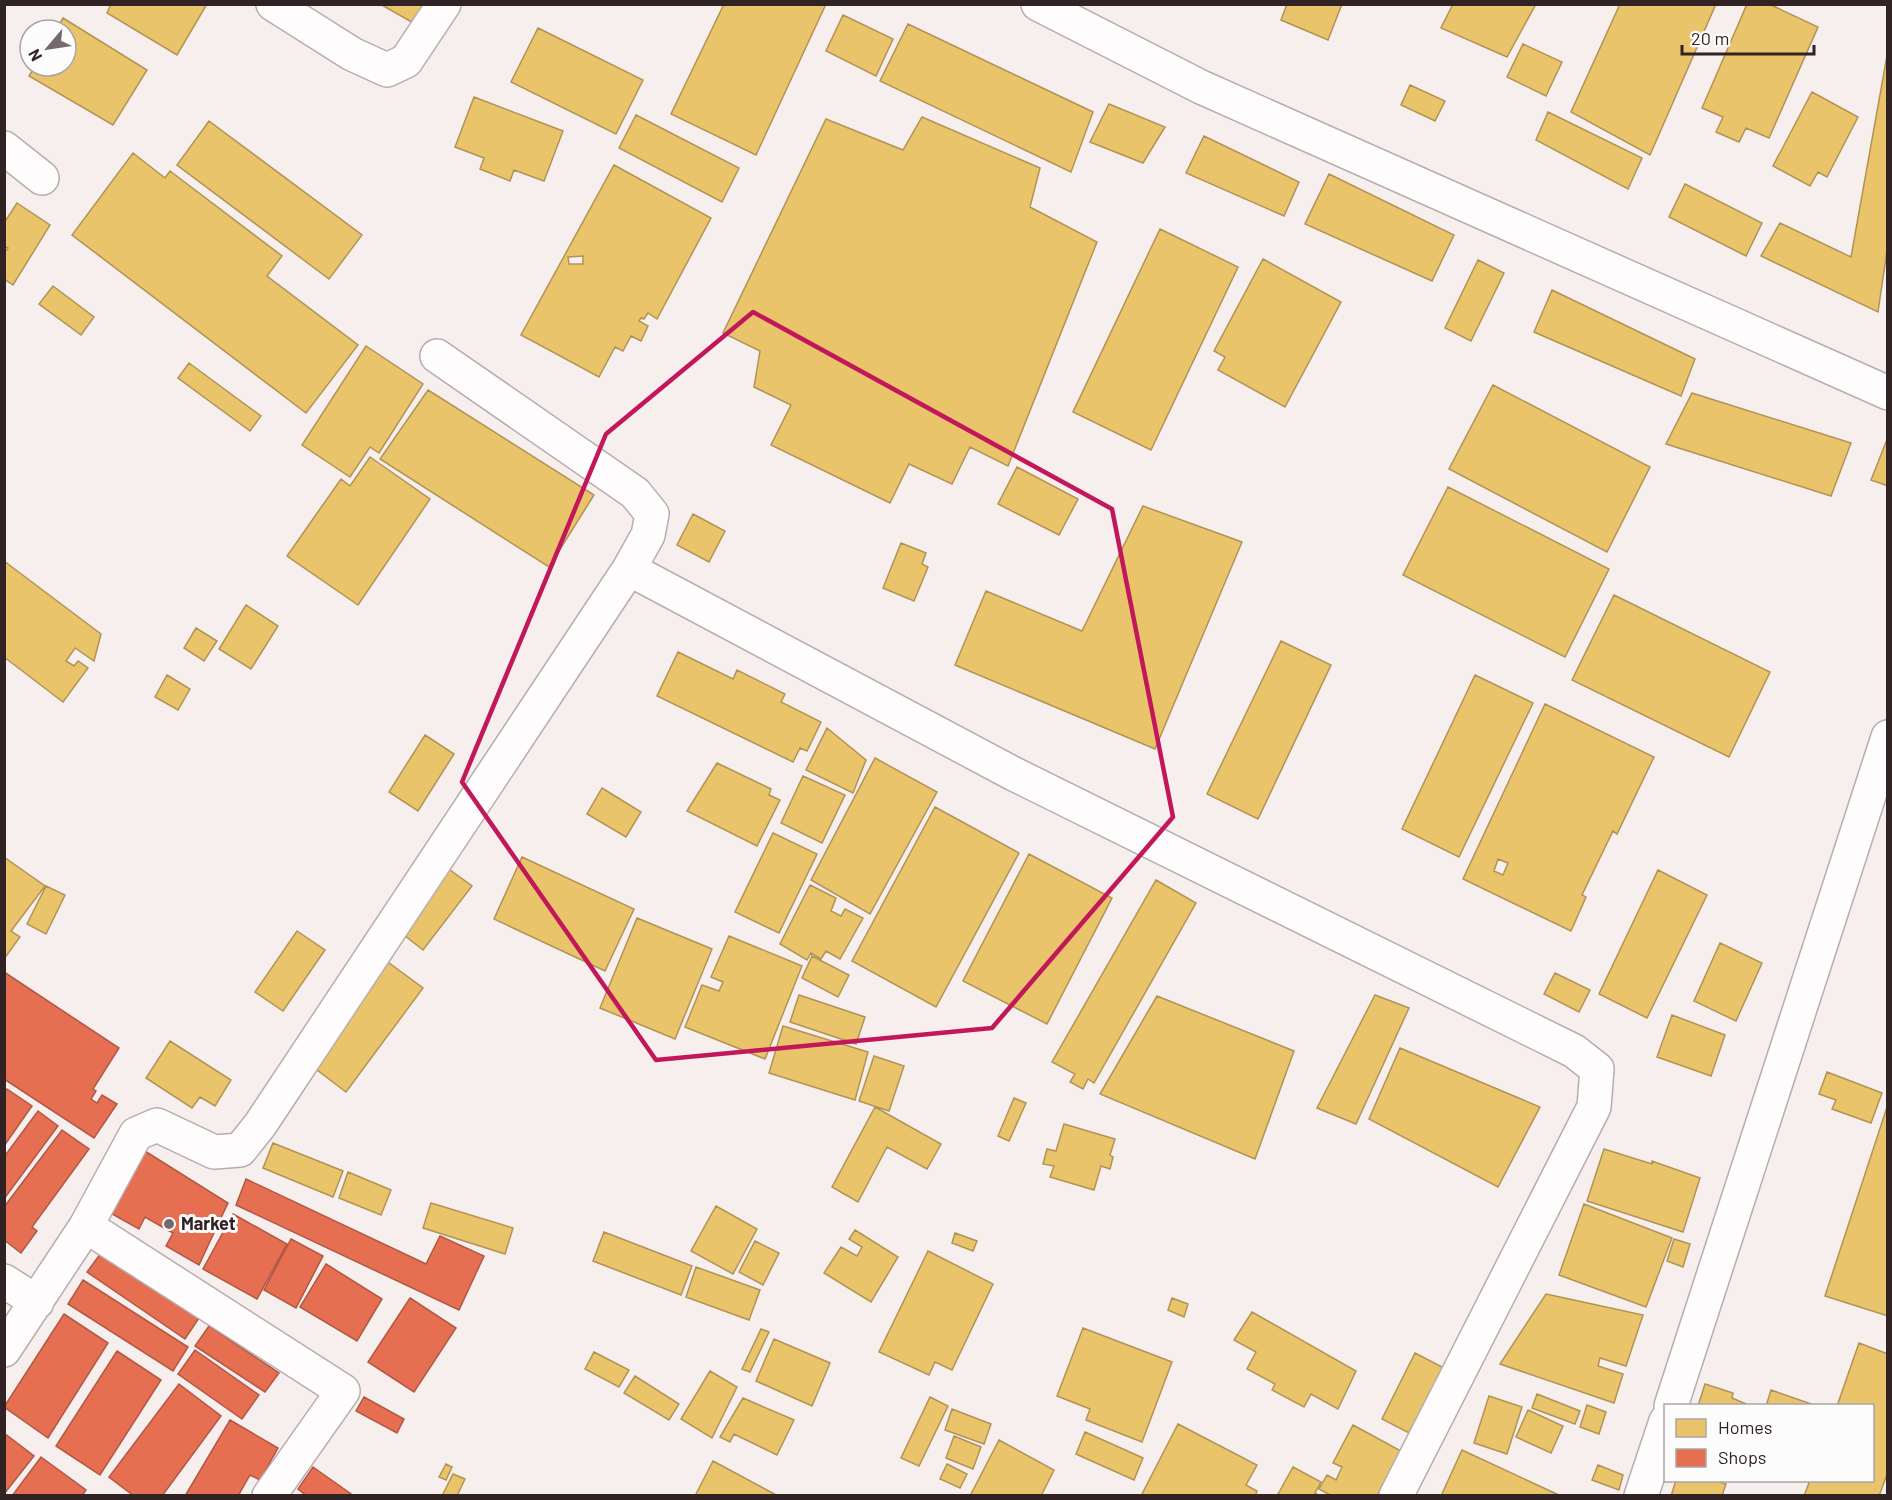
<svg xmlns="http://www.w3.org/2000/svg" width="1892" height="1500" viewBox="0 0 1892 1500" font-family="Barlow,sans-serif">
  <rect width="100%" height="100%" fill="#f7eeee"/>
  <path fill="#e9c46a" stroke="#b29355" stroke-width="1.5" fill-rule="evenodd" d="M111 4H207L177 55 107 13Z
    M380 4H435L422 28Z
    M724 4H826L756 155 671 114Z
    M1287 4H1342L1328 40 1281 20Z
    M1453 4H1536L1507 57 1441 28Z
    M1620 4H1716L1650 155 1571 112Z
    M1747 4H1769L1818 27 1769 138 1746 128 1739 142 1716 132 1723 117 1702 108Z
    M843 15 893 39 876 76 826 51Z
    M63 18 147 70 113 125 29 76 35 66H66V30H56Z
    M908 24 1093 112 1071 172 880 81Z
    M538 28 643 80 616 134 511 82Z
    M1523 44 1562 62 1546 96 1507 77Z
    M1888 50V244L1878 312 1761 256 1780 223 1851 257Z
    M1410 85 1445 101 1435 121 1401 105Z
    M1812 92 1858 117 1827 177 1818 172 1810 186 1773 166Z
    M474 97 563 131 544 181 514 170 510 181 480 169 484 158 455 147Z
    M1109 104 1165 127 1143 163 1090 142Z
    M1548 112 1642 158 1628 189 1536 140Z
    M636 115 739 168 722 202 619 148Z
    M922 117 1040 168 1030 207 1097 242 1008 466 970 447 952 484 909 464 890 503 771 445 791 405 754 387 760 351 723 333 826 119 903 150Z
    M209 121 362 235 329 279 177 165Z
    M1204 136 1299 182 1284 216 1186 173Z
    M133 153 165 178 170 171 282 256 267 276 358 345 306 413 72 235Z
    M614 165 711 218 657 319 648 313 644 319 641 318 639 321 648 326 641 341 631 336 623 351 615 347 599 377 521 335ZM583 256V264H569L568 257Z
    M1329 174 1454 235 1432 281 1305 224Z
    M1685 184 1762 223 1746 256 1669 217Z
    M17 203 50 225 13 285 4 279V253L8 248 4 246V223Z
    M1160 229 1238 267 1151 450 1073 412Z
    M1263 259 1341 302 1285 407 1218 370 1225 357 1214 351Z
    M1478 260 1504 273 1471 341 1445 328Z
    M53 286 94 317 81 335 39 304Z
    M1552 290 1695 359 1681 396 1534 332Z
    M366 346 423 384 379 453 370 447 350 477 302 445Z
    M189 363 261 416 250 431 178 378Z
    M1493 385 1650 467 1607 552 1449 469Z
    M428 390 594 495 549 567 380 459Z
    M1692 393 1851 443 1831 496 1666 444Z
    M1888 437V486L1871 480Z
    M370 457 430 499 358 605 287 556 341 479 350 486Z
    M1017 467 1078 499 1059 535 998 504Z
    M1448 487 1609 569 1565 657 1403 575Z
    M1143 506 1242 542 1155 749 955 665 986 591 1082 631Z
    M693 514 725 531 709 562 677 545Z
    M901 543 926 553 922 564 928 567 914 601 883 588Z
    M4 561 101 634 94 661 75 648 66 661 74 666 78 661 88 668 63 702 4 657Z
    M1614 595 1770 672 1729 757 1572 680Z
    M246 605 278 626 251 669 219 649Z
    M196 628 217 641 204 661 184 648Z
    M1281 641 1331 665 1258 819 1207 794Z
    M678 652 733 679 737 670 785 694 781 702 821 722 807 751 800 748 793 762 657 696Z
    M167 675 190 689 178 710 155 697Z
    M1475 675 1533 703 1459 857 1402 829Z
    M1545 704 1654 757 1617 834 1613 831 1582 895 1586 897 1571 931 1463 879ZM1498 859 1508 863 1503 875 1494 871Z
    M827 728 866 760 853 793 806 770Z
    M425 735 454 754 418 811 389 792Z
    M875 758 937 792 870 914 811 880Z
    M717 763 771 789 769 795 780 800 757 846 687 811Z
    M803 776 845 795 822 843 781 823Z
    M602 788 641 812 626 837 587 814Z
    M935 807 1019 853 936 1007 852 961Z
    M773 833 817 854 779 933 735 912Z
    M1029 854 1112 898 1047 1024 963 981Z
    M4 857 45 886 11 931 20 937 4 959Z
    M522 857 634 909 605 971 494 919Z
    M446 867 472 886 423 950 399 931Z
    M1658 870 1707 895 1647 1018 1599 994Z
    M1156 880 1196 903 1094 1083 1088 1079 1083 1089 1070 1082 1075 1074 1052 1062Z
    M810 885 836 898 831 911 841 916 845 909 863 918 840 959 826 951 821 959 811 953 807 960 780 944Z
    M46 886 65 895 46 934 27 924Z
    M637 918 712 949 675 1039 600 1008Z
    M297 931 325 950 283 1011 255 992Z
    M729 936 802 966 765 1059 685 1027 702 985 719 991 723 982 711 977Z
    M1720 943 1762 963 1736 1021 1694 1001Z
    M812 956 849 975 838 997 802 978Z
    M381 957 423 988 346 1092 304 1060Z
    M1555 973 1590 990 1579 1012 1544 994Z
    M799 995 865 1017 856 1044 790 1022Z
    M1375 995 1409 1008 1356 1124 1317 1108Z
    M1157 996 1294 1051 1255 1159 1100 1094Z
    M1672 1015 1725 1035 1711 1076 1657 1057Z
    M783 1026 868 1052 855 1100 769 1073Z
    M170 1041 231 1080 215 1106 200 1097 192 1108 146 1078Z
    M1400 1048 1540 1107 1498 1187 1369 1119Z
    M874 1056 904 1066 889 1111 859 1101Z
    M1827 1072 1882 1093 1871 1123 1832 1109 1836 1100 1819 1094Z
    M1014 1098 1026 1103 1009 1141 998 1136Z
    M1888 1104V1316L1825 1296Z
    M875 1107 941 1144 927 1169 887 1147 858 1202 832 1187Z
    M1064 1124 1115 1139 1110 1155 1113 1157 1110 1169 1101 1166 1094 1190 1050 1177 1054 1166 1043 1164 1047 1149 1056 1151Z
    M273 1143 343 1171 333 1197 263 1168Z
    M1604 1149 1652 1164V1161L1700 1178 1683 1232 1587 1201Z
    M348 1172 391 1190 381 1215 339 1198Z
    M431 1203 513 1228 505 1254 423 1228Z
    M1584 1204 1672 1238 1646 1307 1559 1275Z
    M716 1206 757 1229 733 1274 691 1251Z
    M855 1230 898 1257 871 1302 824 1273 841 1247 857 1256 862 1247 849 1239Z
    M604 1232 692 1266 681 1295 593 1261Z
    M955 1233 977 1241 973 1251 952 1243Z
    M1674 1239 1690 1244 1683 1267 1667 1261Z
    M755 1241 779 1253 763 1285 739 1272Z
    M928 1251 993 1284 952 1370 935 1362 929 1375 879 1352Z
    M696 1267 760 1290 749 1320 686 1297Z
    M1546 1294 1643 1315 1626 1366 1600 1358 1598 1366 1623 1374 1614 1403 1500 1364Z
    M1172 1298 1188 1304 1184 1317 1168 1310Z
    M1252 1312 1356 1371 1338 1409 1311 1394 1304 1407 1272 1390 1275 1384 1247 1369 1256 1352 1234 1340Z
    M1083 1328 1172 1362 1142 1442 1086 1420 1090 1409 1057 1396Z
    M761 1329 769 1332 750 1372 742 1369Z
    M774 1339 830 1363 812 1406 756 1381Z
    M1859 1343 1888 1354V1472L1879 1496H1804L1810 1480H1872V1406H1837Z
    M594 1352 629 1370 619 1387 585 1369Z
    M1415 1353 1446 1369 1413 1435 1382 1419Z
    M710 1371 737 1387 712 1438 681 1419Z
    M635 1376 679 1404 669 1420 624 1393Z
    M1705 1384 1733 1393 1732 1398 1751 1406H1698Z
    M1771 1390 1817 1406H1766Z
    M1537 1394 1580 1411 1575 1424 1532 1408Z
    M1489 1396 1522 1407 1507 1454 1474 1443Z
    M930 1397 948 1406 919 1466 901 1458Z
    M743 1398 794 1420 777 1455 734 1434 730 1442 720 1437Z
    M1587 1405 1606 1412 1599 1434 1580 1427Z
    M952 1409 991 1424 984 1444 945 1430Z
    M1528 1410 1563 1426 1551 1453 1516 1437Z
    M1178 1424 1257 1465 1246 1485 1257 1491 1255 1496H1141Z
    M1353 1425 1401 1451 1377 1496H1332L1319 1489 1327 1475 1336 1480 1342 1467 1333 1463Z
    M1085 1432 1143 1458 1134 1480 1076 1454Z
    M954 1436 981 1447 973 1469 946 1458Z
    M999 1440 1054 1470 1041 1496H970Z
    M1462 1450 1561 1496H1441Z
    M713 1461 778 1496H695Z
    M446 1464 452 1467 446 1480 439 1477Z
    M947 1464 967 1474 960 1488 940 1479Z
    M1598 1465 1623 1475 1619 1490 1592 1480Z
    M1293 1467 1321 1482 1315 1493 1320 1496H1277Z
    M453 1474 465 1479 457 1496H446L443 1494Z
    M1676 1480H1714L1726 1484 1722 1496H1671Z"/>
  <path fill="#e76f51" stroke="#b05844" stroke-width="1.5" d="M4 972 119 1048 93 1089 96 1091 91 1099 97 1103 102 1095 117 1104 94 1138 4 1079Z
    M7 1089 32 1106 4 1146V1093Z
    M38 1111 58 1126 4 1199V1157Z
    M62 1130 89 1149 32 1227 37 1231 21 1253 4 1240V1207Z
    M140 1148 228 1203 199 1265 166 1246 173 1233 145 1217 139 1229 105 1210Z
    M246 1179 426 1264 440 1236 484 1256 459 1310 236 1205Z
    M233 1214 287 1244 257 1299 203 1269Z
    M291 1239 323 1256 296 1308 264 1290Z
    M104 1249 201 1315 185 1339 87 1272Z
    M326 1264 382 1299 357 1341 300 1307Z
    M83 1280 188 1347 173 1371 68 1304Z
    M410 1298 456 1328 414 1392 368 1362Z
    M64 1314 108 1343 48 1438 4 1407Z
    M209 1326 279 1373 265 1392 195 1346Z
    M195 1350 259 1395 242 1419 178 1374Z
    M117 1351 161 1380 100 1475 56 1446Z
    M179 1384 221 1416 162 1496H134L109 1477Z
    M364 1397 404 1419 397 1433 356 1411Z
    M230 1420 278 1448 260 1480 250 1475 238 1496H185Z
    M4 1433 34 1456 4 1494Z
    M41 1457 86 1490 82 1496H12Z
    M313 1467 354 1496H307L298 1489Z"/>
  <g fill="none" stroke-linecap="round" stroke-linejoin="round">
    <defs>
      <path id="minor" d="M273 4 352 54 387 70 406 61 444 4
        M1038 4 1201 87 1888 393
        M4 148 42 178
        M629 569 1012 773 1574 1051 1597 1069 1594 1107 1396 1496
        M86 1226 343 1391 269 1496
        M4 1281 37 1302
        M4 1350 86 1226 136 1134 157 1125 214 1152 240 1150 260 1125 629 569 648 535 652 514 635 493 437 356
        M1671 1406 1888 737
        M1641 1496 1666 1421"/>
    </defs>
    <use href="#minor" stroke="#b7adad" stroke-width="36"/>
    <use href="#minor" stroke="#fefcfc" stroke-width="33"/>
  </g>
  <path fill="none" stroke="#c2185b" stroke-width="4.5" stroke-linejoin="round" d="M753 312 1112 509 1173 817 992 1028 656 1060 462 782 606 434Z"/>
  <circle fill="#76696b" stroke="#fcfcfc" stroke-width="2" cx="169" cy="1224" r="6"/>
  <g text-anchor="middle" stroke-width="6" stroke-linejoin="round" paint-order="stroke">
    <g font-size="18" font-weight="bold" fill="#312224" stroke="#fcfcfc" text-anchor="start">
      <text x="181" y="1230">Market</text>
    </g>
  </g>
  <rect width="1892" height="1500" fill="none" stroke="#312224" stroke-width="12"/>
  <rect x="1664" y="1404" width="210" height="78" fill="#fcfcfc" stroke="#aba5a6" stroke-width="1.5"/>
  <rect x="1676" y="1419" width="30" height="18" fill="#e9c46a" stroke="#aba5a6" stroke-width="1.5"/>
  <text x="1718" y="1434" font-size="18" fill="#312224">Homes</text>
  <rect x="1676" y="1449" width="30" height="18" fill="#e76f51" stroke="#aba5a6" stroke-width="1.5"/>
  <text x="1718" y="1464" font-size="18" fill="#312224">Shops</text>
  <g transform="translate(48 48) rotate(241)"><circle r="28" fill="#fcfcfc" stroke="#aba5a6" stroke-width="1.5"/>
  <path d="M0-4.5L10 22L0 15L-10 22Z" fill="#76696b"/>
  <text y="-9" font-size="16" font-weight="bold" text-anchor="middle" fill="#312224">N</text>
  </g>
  <path d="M1682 45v9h132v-9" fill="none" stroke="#312224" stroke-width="3"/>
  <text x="1691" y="45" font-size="18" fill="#312224" stroke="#fcfcfc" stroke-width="4.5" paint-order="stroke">20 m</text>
</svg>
